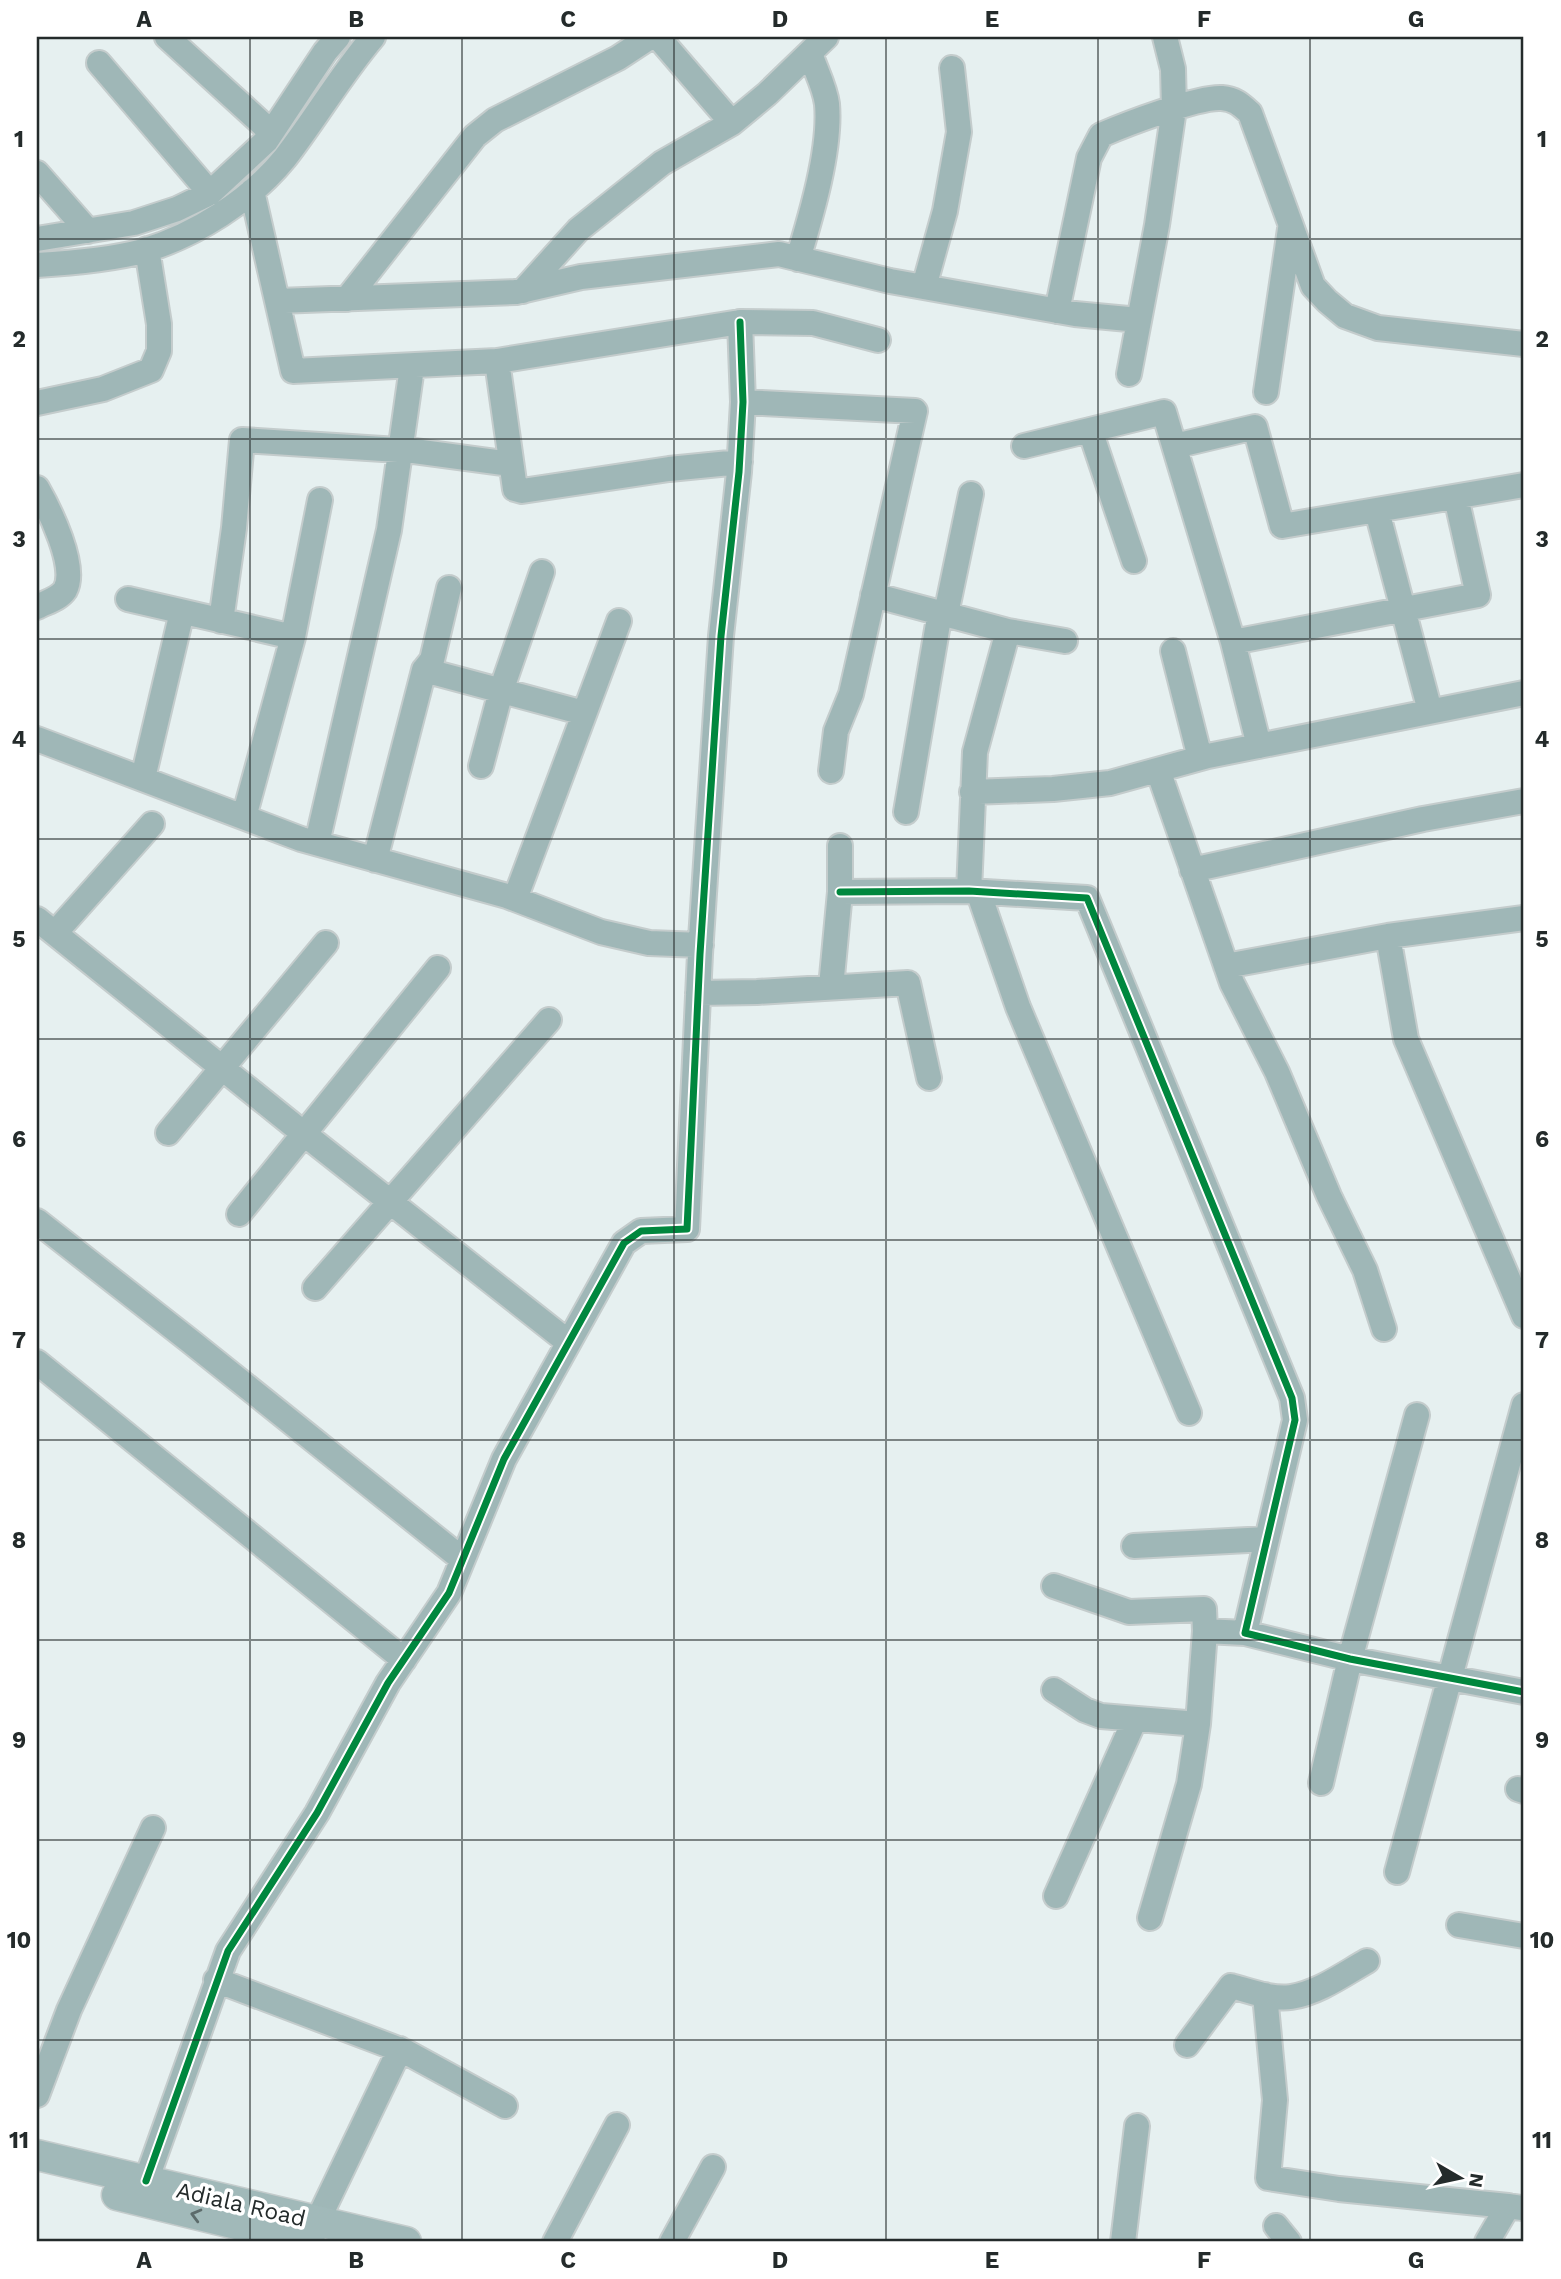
<svg xmlns="http://www.w3.org/2000/svg" width="1561" height="2279" viewBox="0 0 1561 2279" font-family="'Work Sans',sans-serif">
  <rect width="100%" height="100%" fill="#e6f0f0"/>
  <g fill="none" stroke-linecap="round" stroke-linejoin="round">
    <defs>
      <path id="minor" d="M167 37 271 132
        M658 37 732 123
        M99 63 210 193
        M37 173 88 231
        M252 191 293 371 497 361 740 322 813 323 878 340
        M37 239 134 223 177 209 210 193 266 141 325 52 338 37
        M798 259C811 216 831 149 827 104 825 87 815 69 810 53
        M37 265C71 263 109 260 143 251 196 235 250 201 285 158 316 118 340 76 373 37
        M924 287 945 211 959 132 952 68
        M523 291 578 230 662 163 732 123 767 94 826 37
        M347 299 475 136 495 120 618 58 650 37
        M278 301 516 292 581 277 779 254 890 281 1075 314 1139 320
        M1057 311 1089 158 1101 135C1124 125 1199 96 1222 98 1235 99 1241 105 1250 113L1313 286 1327 301 1345 316 1378 328 1524 344
        M497 361 515 489 522 491 669 469 740 462
        M1129 374 1157 225 1174 109 1173 69 1165 37
        M1266 392 1290 229
        M743 402 915 411 851 694 836 731 831 771
        M37 403 103 389 151 370 159 351V324L147 249
        M1090 430 1134 561
        M1024 446 1164 412 1233 642 1259 746
        M1175 446 1255 427 1282 526 1524 485
        M37 488C49 509 78 567 65 590 59 599 46 602 37 607
        M1377 511 1430 711
        M873 595 1008 631 1065 641
        M128 599 293 637
        M946 614 971 494
        M221 621 234 528 242 440 414 451 511 464
        M1233 642 1478 595 1456 497
        M1173 651 1200 758
        M424 670 584 713
        M37 739 301 839 507 896 601 932 649 943 701 945
        M481 766 501 691 542 572
        M1158 770 1232 983 1277 1072 1329 1196 1365 1270 1384 1329
        M143 778 182 612
        M972 792 1053 789 1110 783 1208 756 1524 693
        M906 812 940 612
        M244 817 293 637 320 500
        M317 843 389 530 412 367
        M375 860 424 670 432 660 449 588
        M1192 870 1423 819 1524 801
        M969 891 975 752 1008 631
        M978 891 1018 1007 1189 1413
        M840 892 969 891 1087 898 1292 1398 1295 1420 1245 1633 1350 1659 1524 1692
        M515 899 619 621
        M37 919 303 1133 568 1342
        M55 933 152 824
        M1388 936 1406 1039 1524 1316
        M1226 966 1388 936 1524 918
        M831 987 840 892V846
        M698 993 757 992 908 983 929 1078
        M168 1133 326 943
        M239 1214 438 968
        M37 1221 190 1341 462 1559
        M315 1288 549 1020
        M37 1362 404 1660
        M1134 1546 1267 1539
        M1054 1586 1129 1612 1204 1609 1205 1631
        M1054 1690 1085 1710 1101 1716 1198 1724
        M1321 1783 1350 1659 1417 1415
        M1518 1789 1524 1791
        M1397 1872 1524 1405
        M1056 1896 1135 1719
        M1150 1918 1189 1784 1198 1724 1205 1631 1245 1633
        M1459 1925 1524 1936
        M216 1980 406 2052 505 2106
        M1265 1995 1275 2100 1268 2178 1339 2189 1508 2206
        M1187 2045 1231 1986C1250 1991 1273 2000 1291 1997 1318 1993 1344 1974 1367 1961
        M37 2095 69 2010 153 1828
        M146 2181 228 1951 317 1813 388 1683 449 1593 504 1459 624 1243 641 1231 687 1229 700 954 721 636 739 472 743 402 740 322
        M317 2222 400 2049
        M1276 2226 1289 2242
        M555 2242 617 2125
        M672 2242 713 2167
        M1123 2242 1137 2126
        M1487 2242 1508 2206 1522 2208"/>
      <path id="major" d="M37 2155 406 2242
        M117 2195 310 2242"/>
    </defs>
    <use href="#minor" stroke="#c4cccc" stroke-width="28"/>
    <use href="#major" stroke="#c4cccc" stroke-width="33"/>
    <use href="#minor" stroke="#9fb7b7" stroke-width="24"/>
    <use href="#major" stroke="#a1b9b9" stroke-width="30"/>
    <defs>
      <path id="cycleway" d="M840 892 969 891 1087 898 1292 1398 1295 1420 1245 1633 1350 1659 1524 1692
        M146 2181 228 1951 317 1813 388 1683 449 1593 504 1459 624 1243 641 1231 687 1229 700 954 721 636 739 472 743 402 740 322"/>
    </defs>
    <use href="#cycleway" stroke="#fff" stroke-width="11"/>
    <use href="#cycleway" stroke="#00873e" stroke-width="7"/>
  </g>
  <defs><path id="oneway-chevron" d="M-2-3.5L2.5 0L-2 3.5" fill="none" stroke-width="1.6" stroke-linecap="round" stroke-linejoin="round" transform="scale(1.75)"/></defs>
  <use stroke="#5c6b6b" href="#oneway-chevron" transform="translate(196 2215) rotate(-165)"/>
  <path fill="none" stroke="#242b2b" stroke-width="2" stroke-opacity="0.55" d="M250 37V2242M462 37V2242M674 37V2242M886 37V2242M1098 37V2242M1310 37V2242M37 239H1524M37 439H1524M37 639H1524M37 839H1524M37 1039H1524M37 1240H1524M37 1440H1524M37 1640H1524M37 1840H1524M37 2040H1524"/>
  <g text-anchor="middle" stroke-width="7" stroke-linejoin="round" paint-order="stroke">
    <g font-size="23" fill="#242b2b" stroke="#fff">
      <text transform="translate(241 2204) rotate(13)" y="8">Adiala Road</text>
    </g>
  </g>
  <rect width="1561" height="2279" fill="none" stroke="#ffffff" stroke-width="77"/>
  <g transform="translate(1460 2178) rotate(99)" stroke="#ffffff" stroke-width="5" paint-order="stroke">
  <path d="M0-5L12 26L0 18L-12 26Z" fill="#242b2b"/>
  <text y="-10" font-size="19" font-weight="bold" text-anchor="middle" fill="#242b2b">N</text>
  </g>
  <rect x="38" y="38" width="1484" height="2202" fill="none" stroke="#242b2b" stroke-width="2.5"/>
  <g font-size="23" text-anchor="middle" font-weight="bold" fill="#242b2b">
    <text x="144" y="27">A</text>
    <text x="356" y="27">B</text>
    <text x="568" y="27">C</text>
    <text x="780" y="27">D</text>
    <text x="992" y="27">E</text>
    <text x="1204" y="27">F</text>
    <text x="1416" y="27">G</text>
    <text x="19" y="147">1</text>
    <text x="1542" y="147">1</text>
    <text x="19" y="347">2</text>
    <text x="1542" y="347">2</text>
    <text x="19" y="547">3</text>
    <text x="1542" y="547">3</text>
    <text x="19" y="747">4</text>
    <text x="1542" y="747">4</text>
    <text x="19" y="947">5</text>
    <text x="1542" y="947">5</text>
    <text x="19" y="1147">6</text>
    <text x="1542" y="1147">6</text>
    <text x="19" y="1348">7</text>
    <text x="1542" y="1348">7</text>
    <text x="19" y="1548">8</text>
    <text x="1542" y="1548">8</text>
    <text x="19" y="1748">9</text>
    <text x="1542" y="1748">9</text>
    <text x="19" y="1948">10</text>
    <text x="1542" y="1948">10</text>
    <text x="19" y="2148">11</text>
    <text x="1542" y="2148">11</text>
    <text x="144" y="2268">A</text>
    <text x="356" y="2268">B</text>
    <text x="568" y="2268">C</text>
    <text x="780" y="2268">D</text>
    <text x="992" y="2268">E</text>
    <text x="1204" y="2268">F</text>
    <text x="1416" y="2268">G</text>
  </g>
</svg>
